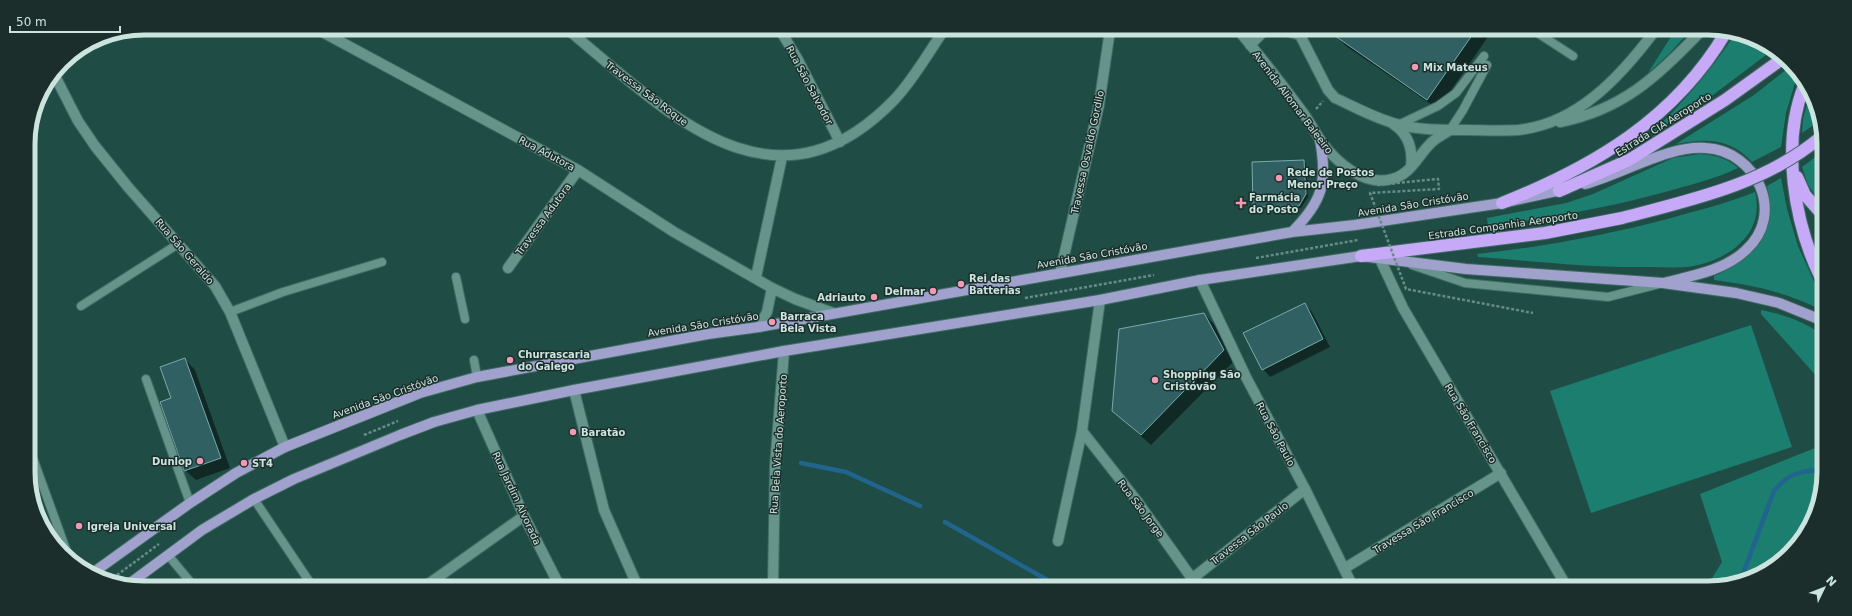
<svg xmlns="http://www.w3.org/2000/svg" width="1852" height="616" viewBox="0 0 1852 616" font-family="'DejaVu Sans',sans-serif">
  <rect width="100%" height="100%" fill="#1f4d45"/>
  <path fill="#1b7e6f" d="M1674 32H1689L1669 54 1648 73Z
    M1736 32 1770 52 1705 101 1651 134C1684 101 1711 71 1736 32Z
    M1792 65 1798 73 1786 113 1781 147 1752 162C1731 138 1705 138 1676 144L1754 95Z
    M1809 97 1821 120 1802 133 1803 119Z
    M1822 152 1821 203 1808 185 1802 167Z
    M1700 154C1715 155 1727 158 1738 168 1715 179 1690 185 1665 192 1607 208 1548 218 1488 226L1487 218 1566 203 1593 194 1673 158Z
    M1781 178 1787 209 1798 246 1821 297V310C1787 292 1752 285 1714 280V276C1756 257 1778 235 1767 186Z
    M1755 192C1766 236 1725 262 1687 267 1674 268 1660 267 1647 267 1591 268 1534 261 1478 257L1477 254C1543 247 1607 235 1671 218 1699 210 1728 203 1755 192Z
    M1761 310C1785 315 1801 320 1821 334L1820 404 1819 379 1761 314Z
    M1751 325 1792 447 1591 513 1550 391Z
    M1820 446C1820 464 1823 484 1820 501 1819 510 1811 521 1807 529 1785 565 1750 588 1706 588L1722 562 1700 494Z"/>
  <path fill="#0007" d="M1335 31H1492L1438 109 1346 46 1335 35Z
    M1304 161 1306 164 1308 197 1301 208 1257 209 1254 207 1253 163Z
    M1305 304 1312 312 1330 347 1270 377 1263 369Z
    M1204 314 1214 324 1234 361 1151 445 1124 421Z
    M185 359 195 370 230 468 196 480 185 470 173 398Z"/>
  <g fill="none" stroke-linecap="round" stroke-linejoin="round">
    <path stroke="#21648d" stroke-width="4.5" d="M801 463 846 472 920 506
      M945 522 1058 586
      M1740 582 1774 491C1788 474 1799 471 1820 470"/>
  </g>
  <path fill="#316063" stroke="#79aaad" d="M1328 31H1475L1427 100Z
    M1304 160 1306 194 1299 206 1253 207 1252 162Z
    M1305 303 1323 339 1262 370 1243 333Z
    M1204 313 1224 350 1141 435 1112 411 1119 329Z
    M185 358 221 458 184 471 160 402 171 398 160 367Z"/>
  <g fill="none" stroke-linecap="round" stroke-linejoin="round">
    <defs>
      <path id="lane" d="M1536 32 1573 56
        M1398 125 1438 106 1456 93 1484 56
        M1450 130 1463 110 1487 65
        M1412 265 1465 283 1608 297 1659 284
        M456 277 465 319
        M81 306 178 244
        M230 312 283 292 382 262
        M474 360 477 377
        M146 379 190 503
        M30 450 68 555
        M254 499 311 584
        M168 555 192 584"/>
      <path id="street" d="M315 28 578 170 674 232 772 288 795 299 833 313
        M567 29C667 112 774 225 895 99 913 80 929 52 944 30
        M780 30 797 58 840 142
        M54 74 78 121 95 146 128 187 215 286 230 312 285 447
        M1379 257 1403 308 1567 587
        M508 268 578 170
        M1060 273 1099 105 1110 30
        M756 277 782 157
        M759 327 767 312 772 288
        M574 390 604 510 637 585
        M1082 431 1137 501 1198 587
        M524 516 559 585
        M1058 541 1082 431 1100 300
        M1345 568 1501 473
        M1193 578 1305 489
        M773 586 775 466 784 351"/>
      <path id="secondary" d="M1239 31C1260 56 1281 83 1301 110 1309 120 1314 131 1321 141 1336 162 1364 187 1392 179 1410 175 1418 156 1430 144 1435 138 1443 135 1450 130
        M1286 31 1300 35
        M1298 31 1328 90 1335 98C1355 107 1376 119 1397 124 1418 130 1441 130 1463 130 1481 130 1499 131 1518 130 1577 124 1620 77 1654 32
        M1250 45 1263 32 1268 31
        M1560 122C1622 110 1658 76 1700 32
        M1393 124C1409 134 1413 149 1411 167
        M1200 280 1246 377 1305 489 1353 587
        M427 585 524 516 477 410"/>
      <path id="primary" d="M1585 184C1622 174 1669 145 1706 148 1757 151 1786 214 1746 250 1724 271 1691 276 1663 283
        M1292 232C1322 202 1328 183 1320 140
        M94 572 190 503 236 473 285 447 420 393 477 377 708 334 759 327 1292 232 1355 225 1502 203 1566 189
        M129 584 202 530 254 499 294 479 400 435 434 422 477 410 574 390 784 351 1100 300 1200 280 1361 256 1466 269 1663 283 1736 293 1779 303 1821 320"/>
      <path id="highway" d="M1804 86C1781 144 1794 223 1821 278
        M1797 177 1805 195 1821 213
        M1559 191 1629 160 1725 100 1782 59
        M1502 203C1593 167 1675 119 1726 32
        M1361 256 1545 233 1622 218"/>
    </defs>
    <use href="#lane" stroke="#416b64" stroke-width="10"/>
    <use href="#street" stroke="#416b64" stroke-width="12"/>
    <use href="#secondary" stroke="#416b64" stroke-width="12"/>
    <use href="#primary" stroke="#416b64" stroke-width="12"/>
    <use href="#highway" stroke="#416b64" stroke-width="14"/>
    <path stroke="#678c85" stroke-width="2.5" stroke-dasharray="3 2" stroke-linecap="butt" d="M1316 109 1323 101
      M1256 258 1358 240
      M1025 298 1154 275
      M364 435 398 421
      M109 581 159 544"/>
    <use href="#lane" stroke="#66948b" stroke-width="8"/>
    <use href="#street" stroke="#66948b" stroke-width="10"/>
    <use href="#secondary" stroke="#66948b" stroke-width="10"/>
    <use href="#primary" stroke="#a0a1cc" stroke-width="10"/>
    <use href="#highway" stroke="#c6aaf8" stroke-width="12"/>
    <defs>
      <path id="highway-bridge" d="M1622 218C1691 200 1766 184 1822 136"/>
    </defs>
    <use href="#highway-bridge" stroke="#416b64" stroke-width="14" stroke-linecap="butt"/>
    <path stroke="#678c85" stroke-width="2.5" stroke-dasharray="3 2" stroke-linecap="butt" d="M1377 185 1438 179 1439 189 1370 193 1406 289 1533 313"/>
    <use href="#highway-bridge" stroke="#c6aaf8" stroke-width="12"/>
  </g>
  <g fill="#f09ab4" stroke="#1b2e2b" stroke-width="1.5">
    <circle cx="1415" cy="67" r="4"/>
    <circle cx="1279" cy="178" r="4"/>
    <path d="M1239 197h4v4h4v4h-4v4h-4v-4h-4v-4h4z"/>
    <circle cx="961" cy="284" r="4"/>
    <circle cx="933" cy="291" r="4"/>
    <circle cx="874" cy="297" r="4"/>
    <circle cx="772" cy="322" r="4"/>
    <circle cx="510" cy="360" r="4"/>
    <circle cx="1155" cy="380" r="4"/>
    <circle cx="573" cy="432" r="4"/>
    <circle cx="200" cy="461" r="4"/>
    <circle cx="244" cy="463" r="4"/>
    <circle cx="79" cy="526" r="4"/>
  </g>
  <g text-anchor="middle" stroke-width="3" stroke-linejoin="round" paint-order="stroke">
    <g font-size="10" font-weight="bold" fill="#cce4de" stroke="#1b2e2b" text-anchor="start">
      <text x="1423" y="71">Mix Mateus</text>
      <text x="1287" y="176">Rede de Postos<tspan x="1287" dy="12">Menor Preço</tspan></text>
      <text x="1249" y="201">Farmácia<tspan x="1249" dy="12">do Posto</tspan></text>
      <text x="969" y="282">Rei das<tspan x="969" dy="12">Batterias</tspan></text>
      <text x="925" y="295" text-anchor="end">Delmar</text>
      <text x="866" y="301" text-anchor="end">Adriauto</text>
      <text x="780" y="320">Barraca<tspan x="780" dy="12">Bela Vista</tspan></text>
      <text x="518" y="358">Churrascaria<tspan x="518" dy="12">do Galego</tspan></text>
      <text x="1163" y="378">Shopping São<tspan x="1163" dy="12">Cristóvão</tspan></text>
      <text x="581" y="436">Baratão</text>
      <text x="192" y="465" text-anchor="end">Dunlop</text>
      <text x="252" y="467">ST4</text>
      <text x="87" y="530">Igreja Universal</text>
    </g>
    <g font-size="10" fill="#cce4de" stroke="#1b2e2b">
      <text transform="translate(810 85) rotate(62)" y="4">Rua São Salvador</text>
      <text transform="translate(647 93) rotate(37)" y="4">Travessa São Roque</text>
      <text transform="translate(1293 102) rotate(53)" y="4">Avenida Aliomar Baleeiro</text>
      <text transform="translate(1663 124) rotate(-32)" y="4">Estrada CIA Aeroporto</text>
      <text transform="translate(1087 152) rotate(-78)" y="4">Travessa Osvaldo Gordilo</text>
      <text transform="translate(547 153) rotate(28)" y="4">Rua Adutora</text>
      <text transform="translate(1413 204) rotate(-9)" y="4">Avenida São Cristóvão</text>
      <text transform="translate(543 219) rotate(-54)" y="4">Travessa Adutora</text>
      <text transform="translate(1503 225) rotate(-8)" y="4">Estrada Companhia Aeroporto</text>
      <text transform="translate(185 251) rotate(49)" y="4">Rua São Geraldo</text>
      <text transform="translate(1092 255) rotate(-10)" y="4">Avenida São Cristóvão</text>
      <text transform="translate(703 324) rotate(-9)" y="4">Avenida São Cristóvão</text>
      <text transform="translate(385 396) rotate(-20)" y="4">Avenida São Cristóvão</text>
      <text transform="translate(1471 423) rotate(59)" y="4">Rua São Francisco</text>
      <text transform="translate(1276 434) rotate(62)" y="4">Rua São Paulo</text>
      <text transform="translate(778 444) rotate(-86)" y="4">Rua Bela Vista do Aeroporto</text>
      <text transform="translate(517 498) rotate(65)" y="4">Rua Jardim Alvorada</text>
      <text transform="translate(1141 508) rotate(53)" y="4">Rua São Jorge</text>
      <text transform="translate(1423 521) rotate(-31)" y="4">Travessa São Francisco</text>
      <text transform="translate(1249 533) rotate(-38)" y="4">Travessa São Paulo</text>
    </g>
  </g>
  <path d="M0 0H1852V616H0ZM144 35H1708A109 109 0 0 1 1817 144V472A109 109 0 0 1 1708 581H144A109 109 0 0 1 35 472V144A109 109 0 0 1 144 35Z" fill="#1b2e2b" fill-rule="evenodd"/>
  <path fill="none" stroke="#cce4de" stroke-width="5" d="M144 35H1708A109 109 0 0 1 1817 144V472A109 109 0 0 1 1708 581H144A109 109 0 0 1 35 472V144A109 109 0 0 1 144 35Z"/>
  <g transform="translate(1824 588) rotate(47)" stroke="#1b2e2b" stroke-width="3" paint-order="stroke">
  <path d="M0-3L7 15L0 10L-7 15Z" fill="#cce4de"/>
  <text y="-6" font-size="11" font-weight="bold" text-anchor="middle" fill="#cce4de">N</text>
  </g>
  <path d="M10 26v6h110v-6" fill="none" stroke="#cce4de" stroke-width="2"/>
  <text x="16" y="26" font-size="12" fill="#cce4de" stroke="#1b2e2b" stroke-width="3" paint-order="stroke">50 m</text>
</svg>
